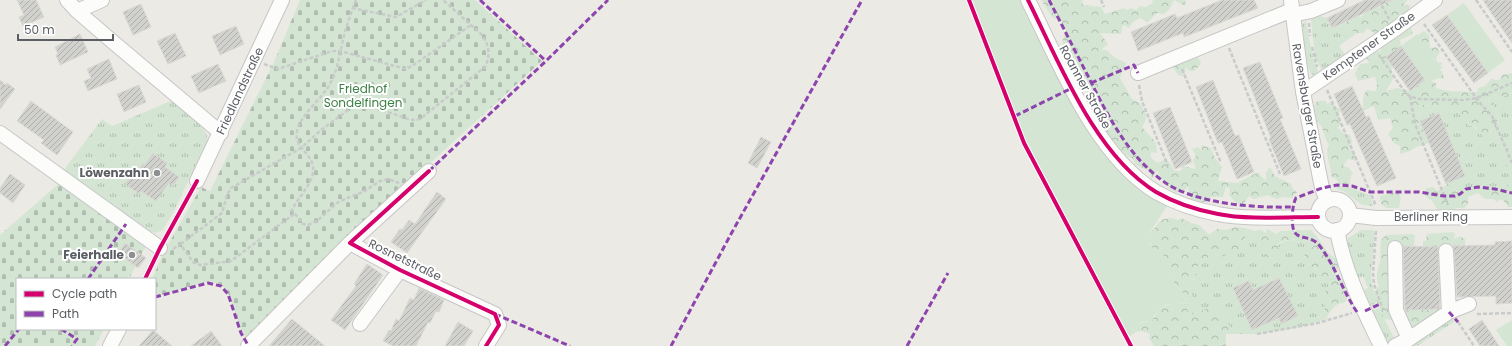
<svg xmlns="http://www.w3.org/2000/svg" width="1512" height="346" viewBox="0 0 1512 346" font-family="Poppins,sans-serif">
  <defs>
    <pattern id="grass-tufts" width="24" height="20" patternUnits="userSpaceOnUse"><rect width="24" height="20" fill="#d4e6d3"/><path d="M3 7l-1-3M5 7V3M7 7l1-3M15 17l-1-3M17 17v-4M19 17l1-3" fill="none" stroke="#afbeaf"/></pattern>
    <pattern id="forest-crowns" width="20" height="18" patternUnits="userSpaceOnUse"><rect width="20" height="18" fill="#d4e6d3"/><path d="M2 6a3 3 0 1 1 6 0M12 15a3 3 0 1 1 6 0" fill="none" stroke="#afbeaf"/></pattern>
    <pattern id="cemetery-stones" width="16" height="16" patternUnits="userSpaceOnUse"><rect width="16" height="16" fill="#d4e6d3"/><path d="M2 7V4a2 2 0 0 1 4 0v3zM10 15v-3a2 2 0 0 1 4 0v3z" fill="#afbeaf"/></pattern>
    <pattern id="building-hatch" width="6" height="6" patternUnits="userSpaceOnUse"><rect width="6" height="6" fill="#d1d1ce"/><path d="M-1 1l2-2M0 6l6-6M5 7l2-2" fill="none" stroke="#adadab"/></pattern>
  </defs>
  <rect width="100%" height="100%" fill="#ebeae5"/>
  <path fill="url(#grass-tufts)" d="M1316 15 1327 18 1332 28 1345 22 1346 27 1357 33 1339 46 1346 56 1322 71 1315 57 1311 18Z
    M1306 21 1313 58 1319 74 1316 76 1311 74 1306 63 1302 23Z
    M1510 93 1512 94V186L1505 184 1503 189 1495 186H1482L1478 193 1468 197 1462 192 1455 191 1456 185 1451 182 1465 176 1439 114 1420 121 1418 115 1423 105 1449 107 1453 112 1458 113 1477 130 1491 132C1493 124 1499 120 1500 112H1496C1494 106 1488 104 1488 97L1496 95 1499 99Z
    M173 100C185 111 206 124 208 140L173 213 162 231 155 233 144 229 63 171 102 119 112 126Z
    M1342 186 1351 188 1370 195 1373 206 1362 205 1345 192 1335 188Z
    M1245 228 1255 231C1255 239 1261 241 1260 250L1266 257H1269L1274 259 1273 252C1285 235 1291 242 1310 240L1313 244 1307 264 1319 271 1330 287 1327 291 1324 313 1318 317 1321 321 1295 328 1257 334H1226L1223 321 1210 307 1192 315 1188 312 1187 307 1183 304 1190 303 1188 279 1191 278 1195 280 1194 275 1196 267 1202 264 1208 256 1218 257 1227 251 1233 256C1243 252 1243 242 1247 233Z
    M1361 230H1373L1375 234 1371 273 1372 284 1377 302 1371 306 1364 290 1368 288 1363 276 1359 278 1348 250 1346 244 1348 238Z
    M1379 308 1396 342 1388 345 1372 311Z
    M1451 316 1454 322 1417 346H1406Z"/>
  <path fill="url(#forest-crowns)" d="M1041 0H1083L1082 1 1083 5 1101 7 1105 14 1124 8 1127 10 1131 8 1136 10 1140 6 1146 7 1153 3 1152 0H1186L1185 6 1174 0 1169 10 1164 14 1157 13 1148 22 1140 18 1133 22 1129 28 1123 25 1121 34 1100 33 1108 44 1101 50H1107L1114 57 1126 63 1120 78 1132 99 1140 103 1145 112 1146 120 1142 127 1156 143 1157 153 1151 152V158L1158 163 1166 159 1172 166 1174 171H1181L1183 166 1196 169 1193 160 1196 156 1192 149 1198 147 1202 151 1201 145 1211 148 1215 158 1222 167 1218 181 1237 183 1258 172 1261 176 1266 181V172L1270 167 1275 176 1291 184 1293 189 1297 192 1292 198 1284 197 1277 199 1267 195 1254 199 1249 196 1243 204 1236 203 1229 195 1230 188 1226 187 1223 197H1212L1208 201 1200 203 1190 198 1188 186 1183 193C1167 192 1164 182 1157 171L1152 178 1148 170 1135 165 1133 159 1127 156 1104 137 1108 129 1104 121 1087 92 1083 78 1076 73 1070 55 1062 49 1063 39 1066 31 1062 22 1052 17Z
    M1387 0H1408L1403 4 1410 6 1408 11 1401 17 1407 26 1411 28 1413 34 1400 40 1401 46 1386 57 1392 65 1391 72 1393 79 1386 91 1397 88 1410 91 1428 77 1416 42 1419 34 1424 31 1429 35 1430 48 1436 47 1440 52 1437 56 1436 62 1443 63 1437 69 1442 71 1444 79 1439 78 1431 81 1436 83V88L1448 91 1477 92 1478 88 1485 86 1492 78 1494 80H1499L1502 75 1512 73V94L1510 93 1499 99 1496 95 1488 98V101L1493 103 1496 112H1500C1499 120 1490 133 1484 138L1474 126H1469L1458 113 1453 112 1449 107 1423 105 1418 115 1429 142 1424 146H1418L1410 151 1400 154V146L1394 143 1388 134 1393 128 1390 118 1378 120 1374 106 1363 111V98L1366 90 1376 91 1377 85 1375 77 1358 81 1355 74 1360 64 1369 63 1366 56 1368 48 1380 52 1382 46 1374 33 1367 28 1364 33H1357L1346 27 1345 22 1357 16 1361 17C1366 11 1377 5 1384 6Z
    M1197 53V57L1201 62 1200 65 1194 71H1189L1186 67 1184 75 1179 76 1172 66Z
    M1317 101H1326L1328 105 1329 102 1340 109 1339 118 1341 124 1338 128 1343 133 1350 135 1352 142 1348 149 1353 151 1357 161 1348 159 1343 166 1349 168 1353 174 1351 175 1350 184H1339L1337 180 1331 176C1332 165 1324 156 1329 145 1321 132 1326 128 1313 117V108Z
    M1509 148C1512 154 1511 160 1507 166 1502 162 1498 160 1498 153L1504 149Z
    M1451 182 1457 185 1455 191 1462 192 1468 197V203L1465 208H1456L1451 213 1439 212 1432 201 1425 196 1426 188 1433 187 1437 191Z
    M1505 184 1512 186V207H1508L1506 203 1501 199 1497 202 1493 199H1485L1478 193 1482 186H1495L1503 189Z
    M1398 192 1401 198 1399 208H1387L1381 204 1380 196Z
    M1171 218 1178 220 1181 218 1191 223 1199 225 1207 233 1210 234 1217 229 1225 230 1236 227 1245 228 1247 233C1243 242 1243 252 1233 256L1227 252 1225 256 1218 257 1215 261 1208 256 1207 261 1196 267 1194 275H1201L1199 280 1191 278 1188 279 1191 284 1189 287 1193 297 1192 301 1190 303 1183 296 1182 291 1175 286 1167 263 1151 247V243L1148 242V239L1151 235 1150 232C1160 226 1155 219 1171 218Z
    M1267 229 1277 234 1280 231 1311 230C1318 238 1323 245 1328 253 1331 256 1336 257 1337 261 1339 265 1337 270 1336 274L1344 282 1347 300C1344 304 1342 302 1338 304 1333 307 1329 313 1327 318L1321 321 1318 317 1324 313 1325 305 1321 303 1322 295 1330 287 1325 280 1319 277V271L1307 264 1304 252 1307 248 1313 247V243L1310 240 1301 242 1293 239 1290 241 1287 240 1279 243 1278 251 1273 252 1277 258 1274 259 1269 257H1266L1259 250 1260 244 1256 239 1255 231 1262 230 1265 233Z
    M1452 232 1455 233 1454 239 1460 236 1465 239V245L1453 246 1451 249 1442 252 1439 247 1423 248V241L1427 240 1426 236 1428 234Z
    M1413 234 1415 236 1414 246H1403L1393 252 1394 319 1391 320 1384 319 1375 296V293L1379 285C1374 275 1379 270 1380 260 1381 253 1380 246 1381 240L1386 235Z
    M1174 304H1183L1187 307 1188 312 1192 315 1210 307 1220 310 1223 315V321H1226L1230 326 1226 334V346H1154L1149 338 1150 334 1142 331 1136 332C1137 322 1143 322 1152 321 1156 312 1164 305 1174 304Z
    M1443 305 1446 307 1414 328C1409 322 1405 317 1403 310L1426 308V310L1440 309V306Z"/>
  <path fill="url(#cemetery-stones)" d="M300 0H475L542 61 346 240 246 338 242 332 228 293 222 285 209 281 155 297V279H152L165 250 201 187 210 191 274 62Z
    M63 180 149 240 129 279H17V329H104L95 346H0V235Z"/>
  <path fill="#d4e6d3" d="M970 0H1028L1105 144 1171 200 1150 232 1151 235 1148 239C1153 255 1164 248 1167 263L1170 264 1172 271 1171 274 1175 286 1182 291 1183 296 1190 303 1166 305 1154 315 1151 324 1148 321 1141 322 1137 327 1136 332 1127 338 1024 143Z
    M1464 3 1505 60 1488 73 1447 15Z
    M1417 34 1442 68 1425 80 1401 46Z
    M1512 320V346H1507L1496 330Z"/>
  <path fill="url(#building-hatch)" stroke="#dad9d4" d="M17 0H36L44 17 23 26 19 17 24 15Z
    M1222 0H1254L1258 8 1184 37 1183 33 1138 51 1131 32 1175 14 1177 18Z
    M1365 0H1392L1332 28 1327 18Z
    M1483 0H1512V43L1492 14Z
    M141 4 151 27 133 35 123 12Z
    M1447 15 1488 73 1474 83 1432 25Z
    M236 26 244 44 220 55 212 36Z
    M175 33 186 56 168 64 157 41Z
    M80 34 88 52 60 65 56 55 58 54 55 47Z
    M1401 46 1425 80 1410 91 1386 57Z
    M109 59 117 79 88 91 84 81 91 78 87 69Z
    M1260 62 1283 118 1280 119 1301 169 1284 176 1269 139 1271 138 1243 68Z
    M218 64 226 81 199 93 191 76Z
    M0 80 6 85 7 83 15 89 0 109Z
    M1213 80 1235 136 1239 135 1254 172 1237 179 1222 142 1218 143 1196 87Z
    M139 85 146 102 124 112 117 94Z
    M1352 86 1366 117 1369 116 1396 178 1377 186 1350 124 1347 125 1334 94Z
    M31 101 73 132 57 155 41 143 44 140 17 121Z
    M1170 107 1192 162 1175 169 1153 113Z
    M1439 113 1465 176 1446 184 1420 121Z
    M761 137 771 142 757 168 748 163Z
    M153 153 167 163 165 167 179 177 173 186 169 183 156 201 141 191 139 194 125 184 134 172 136 173 143 163 145 165Z
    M10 174 25 185 13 203 0 193V188Z
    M437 192 446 199 407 253 391 242 400 229 402 230 409 220 415 224Z
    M1512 241V303L1496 304V296L1457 297 1454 251 1453 246 1495 245V242Z
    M125 243 146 258 138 268 118 253Z
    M1403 246 1438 247V251L1440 301 1439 309 1405 310Z
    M367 264 383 275 345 330 331 320 356 286 354 284Z
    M1279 278 1298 316 1281 324 1279 318 1252 330 1233 288 1249 281 1253 290Z
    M419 288 444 300 439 312 436 311 430 323 428 322 416 346H393L383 341 389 330 391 331 396 319 399 321 410 298 414 300Z
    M292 319 325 346H269Z
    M1482 320 1490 332 1499 346H1480L1469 329Z
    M458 322 473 331 464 346H445Z
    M153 330 172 346H139Z
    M211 331 222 346H191Z"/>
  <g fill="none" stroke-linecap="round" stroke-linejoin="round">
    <defs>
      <path id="minor" d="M67 0 77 11 113 42 221 133
        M1028 0C1059 62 1095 155 1156 192 1175 203 1196 210 1218 214 1247 220 1287 217 1318 217
        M1291 0 1303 92 1322 188 1327 200
        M77 11 102 0
        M1292 15 1311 11 1338 0
        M1138 73 1292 10
        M1303 92 1394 30 1435 0
        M0 133 160 248
        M429 171 350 243 400 270 495 314 499 325 486 346
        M197 181 282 0
        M1318 215a16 16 0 1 1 32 0a16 16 0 1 1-32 0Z
        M1350 215 1376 218 1512 217
        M1337 230C1344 270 1363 309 1381 346
        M1395 248 1396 310 1409 339
        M1446 251 1449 312
        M360 324 400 270
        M110 346 119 329
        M248 346 350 243
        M1395 346 1409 339 1449 312 1469 304"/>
    </defs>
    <use href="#minor" stroke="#c7c6c6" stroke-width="16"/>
    <path stroke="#c8cbca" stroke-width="2.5" stroke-dasharray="4 2" stroke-linecap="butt" d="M356 0C352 10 348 21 345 32 340 49 339 68 330 84 322 99 300 115 297 131 293 151 319 154 312 177 307 190 298 198 292 210L303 224 308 225 317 221 337 203 347 198 363 192 380 181 388 179 399 183
      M1101 0 1104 7
      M1379 0 1389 19
      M1476 0 1512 52
      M352 8 396 17 426 0
      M1309 23 1310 36
      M1424 24 1479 102 1492 116 1512 163
      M1312 47 1317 67
      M1229 48 1280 174
      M1379 55 1402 88 1408 95 1417 99 1463 100 1477 98 1512 83
      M264 64 278 69 332 51H340L406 69 415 64 471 25
      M1182 69 1221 163
      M1139 85 1142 101 1168 166
      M1327 90 1376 206
      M1410 96 1415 124 1448 205
      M294 214 231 261 200 265 193 262 183 248 182 243 222 213 227 195 231 188 301 148 321 130 359 102 408 119 415 120 420 119 485 67C491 55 489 45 482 35L443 0
      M1376 231 1373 273 1374 284 1383 310
      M173 249 182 243
      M1477 314 1512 313
      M1458 322 1474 346
      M1257 334 1318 323 1352 313"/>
    <use href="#minor" stroke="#fcfcfb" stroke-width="14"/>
    <path stroke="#8e44ad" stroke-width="3" stroke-dasharray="6 3" stroke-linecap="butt" d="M480 0 546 61
      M1049 0C1062 25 1075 51 1088 76 1107 114 1127 155 1163 181 1194 204 1254 208 1292 207
      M1091 83 1134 65 1138 73
      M1015 116 1072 88
      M429 171 546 61 608 0
      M88 279 126 224
      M155 297 208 283 221 286 228 294 241 333 248 345
      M1365 311 1380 304
      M1357 312C1342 290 1335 265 1319 245 1311 235 1298 240 1294 231 1291 224 1292 205 1296 198L1322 188 1337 185 1352 186 1370 192H1419L1444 196H1455L1460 194 1466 189 1478 187 1495 189 1512 193
      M1449 312 1458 322
      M495 314 570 346
      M61 329 77 339 72 346
      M5 346 19 329
      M671 346 731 234 862 0
      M907 346 948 273"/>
    <defs>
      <path id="cycleway" d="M969 0 1024 143 1131 346
        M1028 0C1059 62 1095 155 1156 192 1175 203 1196 210 1218 214 1247 220 1287 217 1318 217
        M429 171 350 243 400 270 495 314 499 325 486 346
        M145 279 160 248 197 181"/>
    </defs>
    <use href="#cycleway" stroke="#fff" stroke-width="6"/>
    <use href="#cycleway" stroke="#d6006c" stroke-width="4"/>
  </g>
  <g fill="#8d8f90" stroke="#fff" stroke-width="1.5">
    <circle cx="157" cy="173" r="4"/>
    <circle cx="132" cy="255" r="4"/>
  </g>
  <g text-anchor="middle" stroke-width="4" stroke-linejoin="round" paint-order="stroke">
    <g font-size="12" fill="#5b5e63" stroke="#fff">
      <text transform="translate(1369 46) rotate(-35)" y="4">Kemptener Straße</text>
      <text transform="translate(1085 87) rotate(61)" y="4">Roanner Straße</text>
      <text transform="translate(240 91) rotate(-65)" y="4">Friedlandstraße</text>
      <text transform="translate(1307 106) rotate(80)" y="4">Ravensburger Straße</text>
      <text x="1431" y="221">Berliner Ring</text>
      <text transform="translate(405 260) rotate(26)" y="4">Rosnetstraße</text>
    </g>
    <g font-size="12" fill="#3c8144" stroke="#fff">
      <text x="363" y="93">Friedhof<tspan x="363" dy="14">Sondelfingen</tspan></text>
    </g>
    <g font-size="12" font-weight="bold" fill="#5b5e63" stroke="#fff" text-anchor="end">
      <text x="149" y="177">Löwenzahn</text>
      <text x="124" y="259">Feierhalle</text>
    </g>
  </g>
  <rect x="16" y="278" width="140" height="52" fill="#ffffff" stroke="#bdbfc1"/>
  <rect x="24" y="291" width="20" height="6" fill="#d6006c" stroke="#bdbfc1"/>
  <text x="52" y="298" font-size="12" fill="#5b5e63">Cycle path</text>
  <rect x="24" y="311" width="20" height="6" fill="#8e44ad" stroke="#bdbfc1"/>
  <text x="52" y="318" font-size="12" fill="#5b5e63">Path</text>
  <path d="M18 34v6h95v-6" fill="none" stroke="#5b5e63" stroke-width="2"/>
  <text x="24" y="34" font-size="12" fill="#5b5e63" stroke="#ffffff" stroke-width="3" paint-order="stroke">50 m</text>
</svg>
